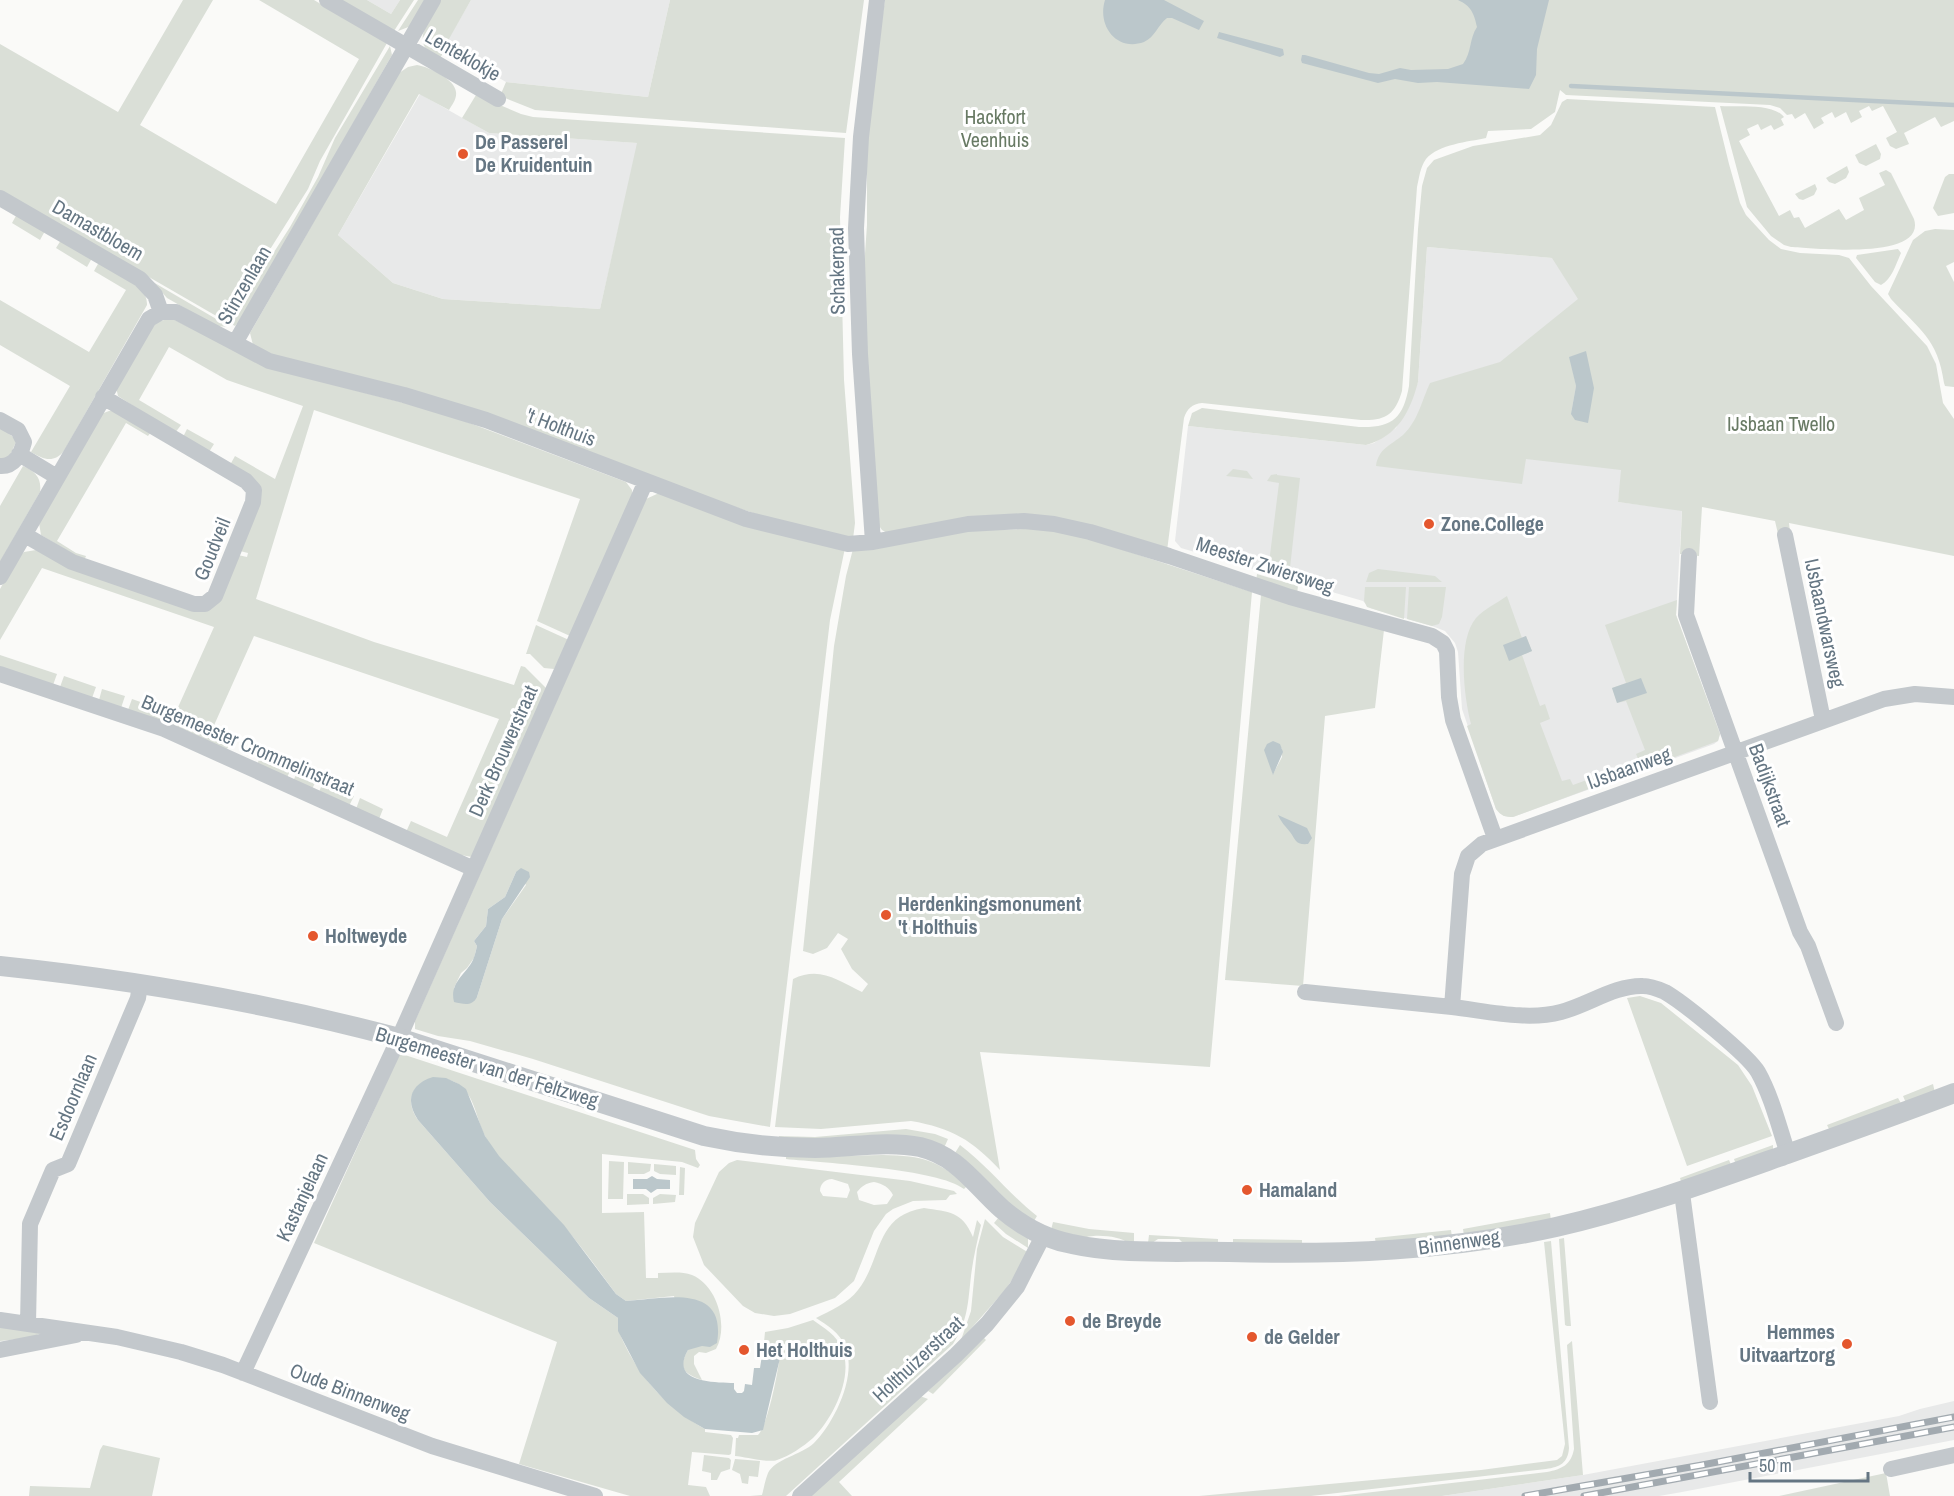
<svg xmlns="http://www.w3.org/2000/svg" width="1954" height="1496" viewBox="0 0 1954 1496" font-family="'Archivo Narrow',sans-serif">
  <rect width="100%" height="100%" fill="#fafaf8"/>
  <path fill="#e8e9e9" d="M367 0H400L391 14Z
    M471 0H670L648 97 506 82 444 46Z
    M420 94 489 133 638 143 600 309 443 299 393 283 338 235Z
    M1427 247 1553 258 1613 352 1638 347 1618 502 1682 510 1676 615 1720 734 1718 741 1714 744 1513 817 1504 816 1496 809 1462 709 1458 652 1455 643 1445 631 1432 626 1370 608 1363 601 1181 548 1175 541 1188 426 1366 445 1374 443 1396 428 1418 382Z
    M1954 1401V1440L1682 1492 1659 1496H1442L1583 1475 1717 1450 1899 1416 1920 1409Z"/>
  <path fill="#dadfd7" fill-rule="evenodd" d="M183 0H213L140 125 276 204 359 59 259 0H314L387 43 320 161 308 189 225 321 0 191V44L118 112Z
    M338 0H367L391 14 400 0H414L394 31Z
    M418 0H427L411 26 398 31Z
    M440 0H471L445 46 447 47 440 58C436 56 431 53 427 50 414 36 434 13 440 0Z
    M670 0H864L846 133 535 110 500 96 506 82 648 97Z
    M885 0H1954V121L1941 127 1935 117 1904 133 1909 144 1896 149 1890 146 1886 138 1897 132 1883 106 1872 111 1869 106 1859 111 1862 117 1851 123 1846 112 1835 118 1832 112 1821 118 1824 123 1814 129 1805 113 1795 119 1792 114 1787 115 1780 108 1770 105 1566 95 1560 90 1555 112 1531 129 1488 131 1486 138C1468 142 1439 144 1426 159 1420 167 1419 179 1417 187L1402 391C1395 415 1385 421 1361 420L1202 403C1192 404 1187 409 1184 418L1167 551 1091 527 887 533 882 530 877 523 863 282 867 225V117Z
    M390 46 392 55 242 319 235 326 228 322 229 318 244 299 290 227 318 177 335 138Z
    M417 65C429 67 455 79 456 92 457 99 452 105 449 110L419 94 338 235 393 283 443 299 600 309 637 143 489 133 462 118 476 95 521 114 533 117 845 138 840 217 844 380 855 523 853 539 787 524 270 355 253 345 250 333 399 73 408 67Z
    M1567 99 1715 107 1729 164 1740 203 1746 215 1769 240 1781 249 1800 253 1839 255 1849 258 1871 286 1927 346 1936 364 1943 403 1954 419V556L1789 523 1790 532 1778 534 1775 521 1702 507 1699 556 1680 554 1682 511 1618 502 1621 470 1526 459 1522 484 1376 466C1378 449 1391 445 1403 435 1418 421 1422 400 1430 383L1500 362 1578 299 1552 258 1427 247 1418 382C1410 412 1398 436 1366 445L1188 426 1192 413 1202 408 1359 427C1392 428 1403 419 1409 386L1418 229 1422 186 1427 168 1434 160 1473 146 1540 135 1551 125 1562 102ZM1586 352 1571 414 1576 386 1570 357Z
    M1720 106C1738 107 1773 103 1784 117L1781 119 1784 125 1774 130 1771 125 1761 130 1758 124 1747 129 1750 135 1739 141 1779 216 1790 210 1794 218 1799 217 1805 228 1839 209 1846 220 1864 210 1859 198 1885 185 1879 173 1886 170 1891 173 1914 219C1927 261 1813 248 1791 247L1784 245 1771 236 1747 207Z
    M1876 144 1881 154 1880 159 1866 166 1859 163 1855 155Z
    M1847 166 1849 172 1846 178 1835 184 1829 182 1826 178Z
    M1949 174H1954V213L1938 216 1933 208 1945 177Z
    M1815 184 1817 189 1814 195 1803 200 1799 199 1795 194Z
    M17 214 45 231 40 240 12 223Z
    M1935 229 1954 230V262L1946 266 1954 282V387L1945 386 1944 383C1938 339 1919 329 1891 299L1888 294 1913 240 1925 231Z
    M61 240 92 258 87 267 56 248Z
    M1898 249 1901 253C1896 264 1892 279 1881 285L1875 282 1856 258 1857 255Z
    M99 262C115 271 148 282 147 305L64 451C54 463 44 460 31 452L70 386 0 345V300L89 352 126 290 94 271Z
    M153 282 230 327 216 326 167 298Z
    M171 318 269 368 443 413 626 482 632 490V496L570 636 537 621 580 499 314 410 256 599 374 642 514 685 521 666 525 667 547 689 472 857 455 854 406 832 411 821 447 837 499 719 254 636 211 732 231 741 226 751 128 710 132 699 175 714 214 627 42 568 0 640V589L17 559 24 552 36 550 198 610 238 555 247 557 248 553 240 551 259 504 230 465 235 456 275 479 303 406 227 380 169 347 139 400 181 425 175 433 118 396 116 387 150 328 157 322Z
    M109 411H112L151 432 148 436 126 423 57 541 76 553 86 556 84 561 41 535 39 523 101 414Z
    M0 427 17 440 9 457 0 460Z
    M187 429 214 444 209 452 183 437Z
    M23 466C35 471 42 478 40 492L0 562V506Z
    M1233 469 1247 471 1253 479 1226 476Z
    M1277 474V475L1300 478 1289 577 1268 571 1279 483 1267 481 1271 475Z
    M659 493 845 548 830 620 770 1127 709 1116 533 1059 470 1041 438 1036 415 1029V1021L646 499ZM516 872 526 885 502 919 477 997 454 988 461 973 467 968 474 958 477 946 474 941 486 926 488 909 505 897Z
    M1022 526 1081 536 1252 592 1210 1067 980 1052 1000 1170C972 1140 952 1128 911 1121L821 1129 775 1127 793 979C820 966 837 980 862 992L868 984 852 969 841 949 848 939 838 933 827 948 813 954 803 951 834 646 846 576 853 549 965 528Z
    M1378 569 1435 576 1442 582H1366L1369 573Z
    M1257 574 1298 586 1297 594 1256 582Z
    M1365 587H1406L1404 619 1367 607 1364 601Z
    M1409 587H1446L1442 617 1439 624 1432 626 1407 619Z
    M1261 595 1384 630 1375 708 1325 716 1303 986 1225 980ZM1282 748V757L1273 774 1268 758Z
    M1507 596 1522 638 1526 636 1532 651 1522 655 1540 706 1545 704 1550 719 1540 723 1562 781 1570 779 1573 785 1639 761 1636 754 1645 750 1626 701 1617 703 1612 688 1626 683 1605 625 1677 600 1676 615 1720 734 1718 741 1513 817C1505 817 1501 816 1496 809L1467 726 1471 724C1464 697 1457 641 1476 618 1484 609 1497 603 1507 596Z
    M536 625 569 640 554 669 544 668 530 654H526Z
    M0 655 57 674 53 685 0 667Z
    M64 676 96 687 92 698 60 687Z
    M102 689 125 696 121 708 99 700Z
    M261 754 291 768 287 778 257 765Z
    M298 771 317 779 312 789 293 781Z
    M323 782 354 796 349 806 319 792Z
    M360 798 383 809 379 819 356 809Z
    M1640 996 1661 1003 1738 1065 1752 1086 1772 1136 1687 1166 1627 998Z
    M399 1055H405L695 1150 696 1159 700 1165 698 1168 682 1162 602 1154V1213L644 1212 646 1278H658V1273C669 1273 681 1271 692 1275 717 1285 729 1326 716 1349L706 1353 699 1352 694 1356V1364L702 1380C685 1374 677 1369 688 1350L674 1296 626 1301 616 1294C599 1271 582 1247 563 1225 539 1196 502 1169 485 1136 476 1119 475 1095 458 1084 435 1068 395 1087 418 1120L490 1202 589 1298 618 1318C618 1333 622 1339 629 1353 647 1386 672 1410 705 1429V1432L731 1435 733 1438 731 1454 729 1455 692 1452 688 1485 706 1487 710 1496H630L519 1464 557 1342 314 1243Z
    M1933 1084 1935 1093 1906 1103 1903 1096Z
    M1898 1098 1902 1105 1830 1131 1827 1125Z
    M906 1129 935 1134 948 1139 944 1148 779 1141V1136L815 1137Z
    M960 1145C988 1166 1009 1194 1037 1216L1034 1221 1018 1211 955 1153Z
    M1773 1145V1150L1736 1165 1734 1159Z
    M883 1155C925 1156 935 1160 968 1185L964 1189C939 1169 824 1163 786 1159V1157Z
    M737 1160 910 1181 954 1191 957 1194 950 1195 946 1200 913 1201 893 1209 886 1214 874 1231 854 1281 835 1298 790 1314 774 1316 755 1313 743 1306 704 1265 693 1237 695 1223 719 1172 729 1163ZM832 1179 848 1184 850 1190 847 1198 823 1196 820 1191C820 1184 825 1179 832 1179ZM874 1182C883 1184 889 1187 893 1195L887 1204 874 1205 859 1200 857 1192C862 1186 866 1183 874 1182Z
    M1729 1160 1732 1167 1682 1185 1680 1178Z
    M609 1161 624 1162 623 1199H608Z
    M628 1162 651 1164 650 1171 644 1174H628Z
    M654 1164 676 1166V1175L660 1174 654 1171Z
    M680 1167 685 1168 684 1195H679Z
    M627 1194H643L649 1198V1204L627 1205Z
    M660 1194 676 1195 675 1202 653 1204V1198Z
    M924 1208C949 1212 962 1211 973 1237L977 1220 981 1225C977 1242 973 1259 971 1276 968 1302 968 1321 953 1344L786 1496H750L762 1495C764 1488 765 1480 768 1473 775 1459 801 1455 814 1443 834 1423 858 1375 845 1346 840 1333 827 1325 816 1318 830 1311 848 1303 858 1290 883 1258 874 1216 924 1208Z
    M1550 1213 1551 1221 1464 1236 1463 1229Z
    M999 1217 1028 1238V1248L1006 1234 994 1223Z
    M985 1219 1003 1237 1029 1253 1006 1289 961 1340 971 1311 977 1249Z
    M1053 1222 1089 1229 1134 1233V1243H1128C1121 1236 1091 1233 1082 1239L1051 1230Z
    M1451 1230 1452 1237 1376 1245 1375 1238Z
    M1149 1235 1218 1239V1245L1184 1244 1179 1239H1158L1152 1243H1148Z
    M1564 1238 1571 1326H1567L1565 1325 1559 1239Z
    M1233 1239 1302 1240V1246L1233 1245Z
    M1551 1241 1569 1448C1568 1463 1560 1467 1546 1469L1311 1496H1199L1481 1470 1557 1460 1562 1456 1565 1444 1544 1242Z
    M813 1320C824 1328 837 1335 842 1349 854 1376 833 1419 813 1438 803 1447 789 1456 777 1460 768 1463 746 1457 735 1456L736 1438H738L739 1435H758C768 1425 779 1368 780 1353 776 1345 772 1343 764 1342L765 1332 788 1328Z
    M0 1327 42 1333 29 1338 0 1341Z
    M984 1338 986 1340 933 1394 928 1391Z
    M1572 1341 1583 1475 1442 1496H1338L1547 1472C1562 1469 1571 1465 1574 1449L1567 1345Z
    M920 1396 928 1399 839 1482 852 1496H810Z
    M103 1445 160 1458 152 1496H29L30 1486 90 1488 100 1450Z
    M704 1455 729 1458 731 1460 730 1469 721 1472 717 1480H711V1473L702 1471Z
    M735 1459 760 1461 758 1477 749 1476 748 1484 742 1483 740 1474 732 1470Z
    M1886 1473 1890 1496H1779Z"/>
  <path fill="#bbc7cb" d="M1105 0H1164L1204 21 1199 30 1172 18H1167C1158 25 1155 37 1144 42 1116 52 1097 25 1105 0Z
    M1458 0H1549L1537 49 1536 75 1529 89 1437 82 1418 83 1395 79 1378 83 1302 63 1301 60 1302 55H1305L1369 73 1379 74 1400 68 1411 70 1448 69 1463 64C1472 52 1469 39 1477 27 1474 13 1471 6 1458 0Z
    M1219 32 1283 49 1284 55 1280 57 1217 38Z
    M1586 351 1594 388 1588 423 1575 420 1571 414 1576 386 1569 357Z
    M1526 636 1532 651 1509 661 1503 645Z
    M1641 678 1647 693 1617 703 1612 688Z
    M1273 741 1280 744 1283 752 1273 775 1264 750 1267 744Z
    M1278 815 1307 828 1312 838 1308 844C1295 845 1296 840 1290 832 1285 826 1281 822 1278 815Z
    M521 868 529 872 530 877 502 919 477 997C472 1007 463 1004 454 1002 449 983 466 974 473 960 475 955 476 950 477 946L474 941 486 926 488 909 505 897 516 872Z
    M433 1077 446 1078 459 1084 466 1089 485 1136 499 1156 564 1225 616 1294 626 1301C664 1299 727 1282 717 1343L710 1347 702 1346 688 1350C669 1383 714 1382 734 1383V1389L737 1393H742L744 1391 745 1384 752 1385 754 1368H760L764 1342C774 1343 780 1347 780 1358L763 1430 752 1433 705 1429 684 1417 667 1403 640 1373 618 1331V1318L589 1298 490 1202 418 1120C405 1101 410 1084 433 1077Z
    M652 1176 657 1179 670 1180V1189H657L651 1193 646 1189H633V1179H647Z"/>
  <g fill="none" stroke-linecap="round" stroke-linejoin="round">
    <path stroke="#bbc7cb" stroke-width="4.5" d="M1571 86 1954 105"/>
    <path stroke="#c3c8cc" stroke-width="16" d="M327 0 498 99
      M0 198 140 279 155 295 161 312
      M235 343 269 361 404 395 486 420 746 519 848 544 873 542 968 524 1024 521 1054 524 1090 532 1169 556 1290 597 1432 636 1443 643 1447 651 1449 697 1453 720 1495 838
      M0 420 18 430 24 442C21 454 14 467 0 466
      M19 454 57 477
      M25 535 72 562 194 604H205L215 596 253 502 254 490 246 481 103 397
      M1785 535 1823 720
      M873 542 860 354 856 228 861 137 877 0
      M1689 556 1686 615 1800 932 1808 946 1836 1023
      M0 577 149 319 161 312H176L235 343 433 0
      M0 674 164 729 474 869
      M1305 992 1452 1007 1462 874 1468 856 1482 844 1884 699 1915 694 1954 697
      M1452 1007C1487 1011 1527 1021 1561 1012 1588 1005 1615 985 1643 986 1651 986 1658 989 1665 992 1684 1003 1748 1055 1758 1072 1772 1097 1779 1127 1788 1154
      M1682 1193 1710 1402
      M0 1320 117 1337 181 1352 223 1365 432 1446 595 1496
      M28 1324 30 1224 53 1170 68 1164 138 998 140 984
      M0 1350 76 1335
      M243 1373 399 1038 646 481
      M1891 1469 1954 1455
      M800 1496 956 1355 987 1324 1017 1287 1043 1236"/>
    <path stroke="#c3c8cc" stroke-width="20" d="M0 966C134 980 268 1003 399 1038L704 1136C741 1144 777 1148 815 1148 849 1148 886 1140 920 1147 958 1156 975 1185 1002 1209 1023 1227 1046 1239 1072 1244 1120 1255 1179 1251 1229 1252 1339 1255 1448 1251 1556 1227 1635 1209 1711 1181 1787 1154 1843 1134 1899 1114 1954 1093"/>
    <defs>
      <path id="rail" d="M1525 1496 1702 1465 1954 1417
        M1584 1496 1954 1427"/>
    </defs>
    <use href="#rail" stroke="#a2aab0" stroke-width="7"/>
    <use href="#rail" stroke="#fff" stroke-width="4.5" stroke-dasharray="14" stroke-linecap="butt"/>
  </g>
  <g fill="#e4572e" stroke="#fff" stroke-width="2">
    <circle cx="463" cy="154" r="6"/>
    <circle cx="1429" cy="524" r="6"/>
    <circle cx="886" cy="915" r="6"/>
    <circle cx="313" cy="936" r="6"/>
    <circle cx="1247" cy="1190" r="6"/>
    <circle cx="1070" cy="1321" r="6"/>
    <circle cx="1252" cy="1337" r="6"/>
    <circle cx="1847" cy="1344" r="6"/>
    <circle cx="744" cy="1350" r="6"/>
  </g>
  <g text-anchor="middle" stroke-width="6" stroke-linejoin="round" paint-order="stroke">
    <g font-size="20" fill="#657683" stroke="#fff">
      <text transform="translate(463 55) rotate(30)" y="7">Lenteklokje</text>
      <text transform="translate(98 230) rotate(30)" y="7">Damastbloem</text>
      <text transform="translate(837 271) rotate(-91)" y="7">Schakerpad</text>
      <text transform="translate(244 285) rotate(-60)" y="7">Stinzenlaan</text>
      <text transform="translate(561 427) rotate(21)" y="7">'t Holthuis</text>
      <text transform="translate(212 549) rotate(-68)" y="7">Goudveil</text>
      <text transform="translate(1265 565) rotate(18)" y="7">Meester Zwiersweg</text>
      <text transform="translate(1825 623) rotate(78)" y="7">IJsbaandwarsweg</text>
      <text transform="translate(248 745) rotate(23)" y="7">Burgemeester Crommelinstraat</text>
      <text transform="translate(503 751) rotate(-66)" y="7">Derk Brouwerstraat</text>
      <text transform="translate(1629 768) rotate(-20)" y="7">IJsbaanweg</text>
      <text transform="translate(1770 785) rotate(70)" y="7">Badijkstraat</text>
      <text transform="translate(487 1067) rotate(17)" y="7">Burgemeester van der Feltzweg</text>
      <text transform="translate(73 1097) rotate(-67)" y="7">Esdoornlaan</text>
      <text transform="translate(302 1197) rotate(-65)" y="7">Kastanjelaan</text>
      <text transform="translate(1459 1242) rotate(-8)" y="7">Binnenweg</text>
      <text transform="translate(918 1359) rotate(-43)" y="7">Holthuizerstraat</text>
      <text transform="translate(350 1392) rotate(21)" y="7">Oude Binnenweg</text>
    </g>
    <g font-size="20" fill="#687a64" stroke="#fff">
      <text x="995" y="124">Hackfort<tspan x="995" dy="23">Veenhuis</tspan></text>
      <text x="1781" y="431">IJsbaan Twello</text>
    </g>
    <g font-size="20" font-weight="bold" fill="#657683" stroke="#fff" text-anchor="start">
      <text x="475" y="149">De Passerel<tspan x="475" dy="23">De Kruidentuin</tspan></text>
      <text x="1441" y="531">Zone.College</text>
      <text x="898" y="911">Herdenkingsmonument<tspan x="898" dy="23">'t Holthuis</tspan></text>
      <text x="325" y="943">Holtweyde</text>
      <text x="1259" y="1197">Hamaland</text>
      <text x="1082" y="1328">de Breyde</text>
      <text x="1835" y="1339" text-anchor="end">Hemmes<tspan x="1835" dy="23">Uitvaartzorg</tspan></text>
      <text x="1264" y="1344">de Gelder</text>
      <text x="756" y="1357">Het Holthuis</text>
    </g>
  </g>
  <path d="M1750 1472v9h118v-9" fill="none" stroke="#657683" stroke-width="3"/>
  <text x="1759" y="1472" font-size="18" fill="#657683" stroke="#ffffff" stroke-width="4.5" paint-order="stroke">50 m</text>
</svg>
